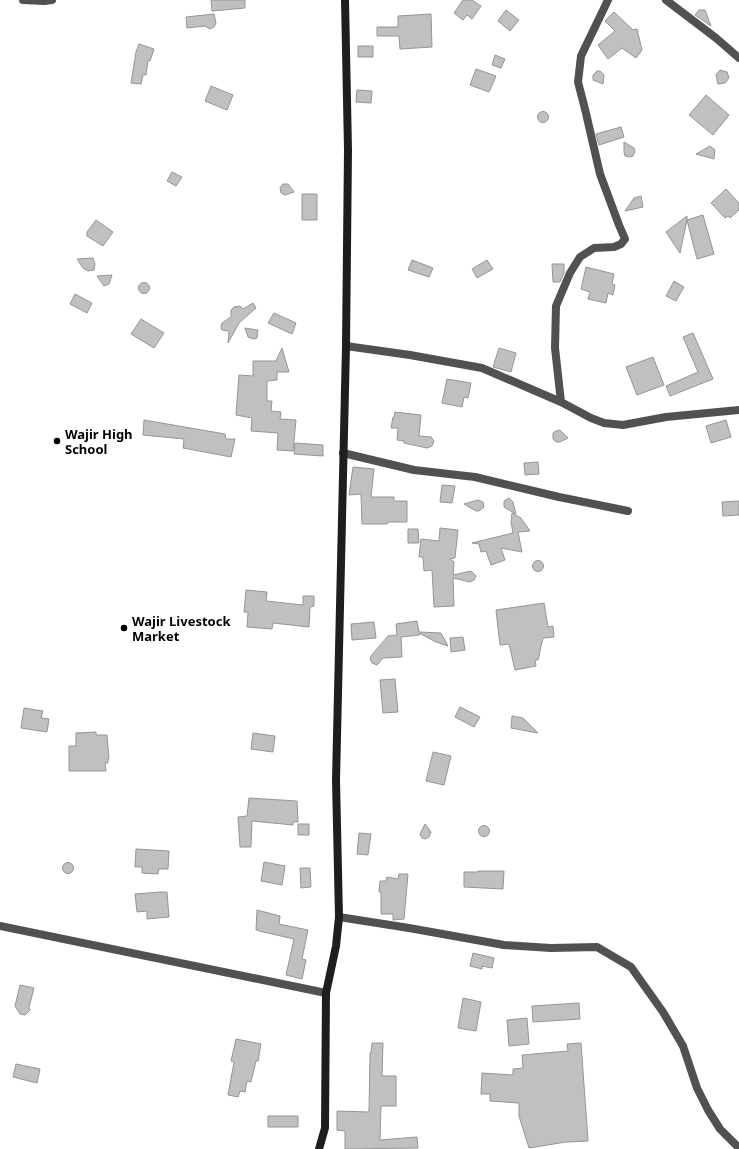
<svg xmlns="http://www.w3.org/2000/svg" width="739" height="1149" viewBox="0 0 739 1149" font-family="'Noto Sans',sans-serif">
  <rect width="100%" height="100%" fill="#fff"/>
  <path fill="#c0c0c0" stroke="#959595" d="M211 0H245V8L212 11Z
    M463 0H472L481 6 472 19 467 15 463 20 454 13Z
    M506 10 519 20 510 31 498 21Z
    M699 10H705L711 26 695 15Z
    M614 12 633 30 637 29 642 50 636 58 622 48 608 59 598 45 615 31 605 21Z
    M214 14 216 23 214 27 210 29 205 26 187 28 186 17Z
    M431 14 432 47 400 49 399 36H377V27H398V16Z
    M139 44 154 49 150 61 148 60 146 75H143L141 84 131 83 136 52Z
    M358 46H373V57H358Z
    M495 55 505 59 501 68 492 65Z
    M476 69 496 76 489 92 470 85Z
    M720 70 727 72 729 78 725 83 718 84 716 75Z
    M597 71H600L604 75 603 84 593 80V75Z
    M211 86 233 95 227 110 205 101Z
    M357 90 372 91 371 103 356 102Z
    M706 95 729 115 713 135 689 115Z
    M537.5 117a5.5 5.5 0 1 1 11 0a5.5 5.5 0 1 1-11 0Z
    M621 127 624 137 599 145 596 134Z
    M624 142 634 148 635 151 633 156 629 157 625 156 624 152Z
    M710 146 715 150 714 159 696 154Z
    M172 172 182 177 176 186 167 181Z
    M283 184H288L294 192 285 195 281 193 280 188Z
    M726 189 739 203V210L730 218 728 216 725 218 711 203Z
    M302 194H317V220H302Z
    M641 196 643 207 625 211 634 198Z
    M703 215 714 254 697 259 687 220 680 253 666 232 687 216V220Z
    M96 220 113 232 103 246 87 236V232Z
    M93 258 95 264 94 270 88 271 83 268 77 259Z
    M412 260 433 268 429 277 408 270Z
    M487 260 493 269 477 278 472 269Z
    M552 264H564V273L560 282H553Z
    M586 267 614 274 612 284 615 285 613 295 608 293 606 303 588 299 590 292 581 289Z
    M112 275 109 284 104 286 97 276Z
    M674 281 684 287 676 301 666 296Z
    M138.5 288a5.5 5.5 0 1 1 11 0a5.5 5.5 0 1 1-11 0Z
    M75 294 92 303 87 313 70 304Z
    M253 303 256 308 239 323 228 343 229 331 222 330 221 327 222 323 231 317V310L234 307 240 306 243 309Z
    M274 313 296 323 292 334 268 323Z
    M141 319 164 333 154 348 131 334Z
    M245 328 258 330 257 338 253 339 248 337Z
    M693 333 713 379 670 396 666 386 698 372 683 337Z
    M282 348 289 372H277V380L267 381V401H272L271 411 281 412 280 419 296 420 293 451 277 450 278 433 251 431 252 418 236 415 239 375 253 376V361H276Z
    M499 348 516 353 511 372 493 367Z
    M653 357 664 385 637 395 626 367Z
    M447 379 471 383 468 398 464 397 462 407 442 403Z
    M395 412 421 415 419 436 431 437 434 441 432 446 427 448 404 443V441L397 440 398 428H391L393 417H394Z
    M144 420 225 434 226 439H235L231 457 183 448 184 439 143 435Z
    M726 420 731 437 711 443 706 426Z
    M560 430 568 438 560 442H556L553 439V433L556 431Z
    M295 443 323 445V456L294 454Z
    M538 462 539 474 525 475 524 463Z
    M353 467 374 469 371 497H394V501H407V522H388L387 524H362L361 494 349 495Z
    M442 485 455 486 452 503 440 502Z
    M509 498 513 502 516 514 504 507V501Z
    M478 500 483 502 484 507 479 511H476L464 504Z
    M739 501V515L723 516 722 502Z
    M512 513 521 518 530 531 518 532 522 552 501 548 505 560 491 565 486 551 481 552 479 544 472 543 513 533 511 522Z
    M440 528 458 530 455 558 450 559 454 562 453 575 471 571 476 576 474 580 470 582 453 578 454 606 434 607 432 570 424 571 423 557H419L421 539 439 541Z
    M408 529H418L419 543H408Z
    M532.5 566a5.5 5.5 0 1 1 11 0a5.5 5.5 0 1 1-11 0Z
    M246 590 267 592 266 601 303 605V596H314V606L310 607 309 627 273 623 272 629 247 627 248 612H244Z
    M544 603 548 627 553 626 554 637 543 638 538 660H535L536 666 515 670 509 644 500 645 496 610Z
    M417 621 419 632 441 633 448 646 436 642 419 633 420 635 401 637 402 657 383 658 377 665 372 663 370 659 371 656 388 636 397 635 396 624Z
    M374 622 376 638 352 640 351 624Z
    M463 637 465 650 451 652 450 638Z
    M395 679 398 712 383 713 380 680Z
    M460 707 480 717 474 727 455 717Z
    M24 708 43 711 41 718 49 719 47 732 21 728Z
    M512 716 523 718 538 733 511 728Z
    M96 732V735H107L109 759H108V763H105L106 771H69V746H76V733Z
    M253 733 275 736 273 752 251 749Z
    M433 752 451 756 444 785 426 781Z
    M249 798 297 801 298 822H293V825L252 821 251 847H240L238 817 247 816Z
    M298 824H309V835H298Z
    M425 824 431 832 429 837 425 839 422 838 420 834Z
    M478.5 831a5.5 5.5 0 1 1 11 0a5.5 5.5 0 1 1-11 0Z
    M359 833 371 834 368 855 357 854Z
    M136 849 169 851 168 869H159L158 874 142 873V867H135Z
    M264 862 285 866 282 885 261 881Z
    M62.5 868a5.5 5.5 0 1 1 11 0a5.5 5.5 0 1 1-11 0Z
    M300 868H310L311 887 301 888Z
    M478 871H504L503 889 464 887V872H478Z
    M399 874H408L404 919 393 920V914H381V892H379L380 881H386L387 877 398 879Z
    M160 892H167L169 917 147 919V911L137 912 135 894Z
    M257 910 280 916 279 924 308 930 302 959 306 960 302 979 286 975 294 939 259 931V930H256Z
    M473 953 494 958 492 968 482 966V969L470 966Z
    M20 985 34 988 29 1007 30 1010 25 1015 20 1014 15 1006Z
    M463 998 481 1002 476 1031 458 1028Z
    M579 1003 580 1019 533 1022 532 1006Z
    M527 1018 529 1044 509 1046 507 1020Z
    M236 1039 261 1044 258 1061H256L251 1082 247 1081 245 1092 240 1091 238 1097 228 1095 234 1062 231 1061Z
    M372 1043H383L382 1076H396V1106H381L380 1140 417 1137 418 1148 345 1149V1131L337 1130V1111L369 1112 370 1053H371Z
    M581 1043 588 1141 566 1142 529 1148 519 1116V1103L490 1101V1094H481L482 1073 513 1075V1069L523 1068 522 1055 568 1051 567 1044Z
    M16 1064 40 1069 37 1083 13 1077Z
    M268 1116H298V1127H268Z"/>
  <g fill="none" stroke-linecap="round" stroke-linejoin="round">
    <path stroke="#515151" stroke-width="8" d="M23 0 44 1 52 0
      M666 0 716 38 739 58
      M346 346 410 355 482 368 561 402 591 418 604 423 623 425 666 417 739 410
      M561 402 555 348 556 306 570 273 580 257 594 248 614 247 621 244 625 239 619 225 600 174 585 109 578 82 581 56 608 0
      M343 453 414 470 475 477 559 497 628 511
      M339 917 409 928 504 945 551 948 597 947 631 967 663 1012 683 1046 697 1088 708 1110 720 1129 739 1148
      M0 926 326 993"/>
    <path stroke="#1e1e1e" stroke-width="8" d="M319 1149 325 1128 326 993 336 946 339 917 336 780 346 346 348 150 345 0"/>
  </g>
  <g fill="#000" stroke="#fff" stroke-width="1.5">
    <circle cx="57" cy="441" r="4"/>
    <circle cx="124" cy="628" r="4"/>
  </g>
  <g text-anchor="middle" stroke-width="3" stroke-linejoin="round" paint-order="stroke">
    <g font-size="13" font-weight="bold" fill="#000" stroke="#fff" text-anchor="start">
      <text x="65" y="439">Wajir High<tspan x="65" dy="15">School</tspan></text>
      <text x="132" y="626">Wajir Livestock<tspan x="132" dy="15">Market</tspan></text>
    </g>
  </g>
</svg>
